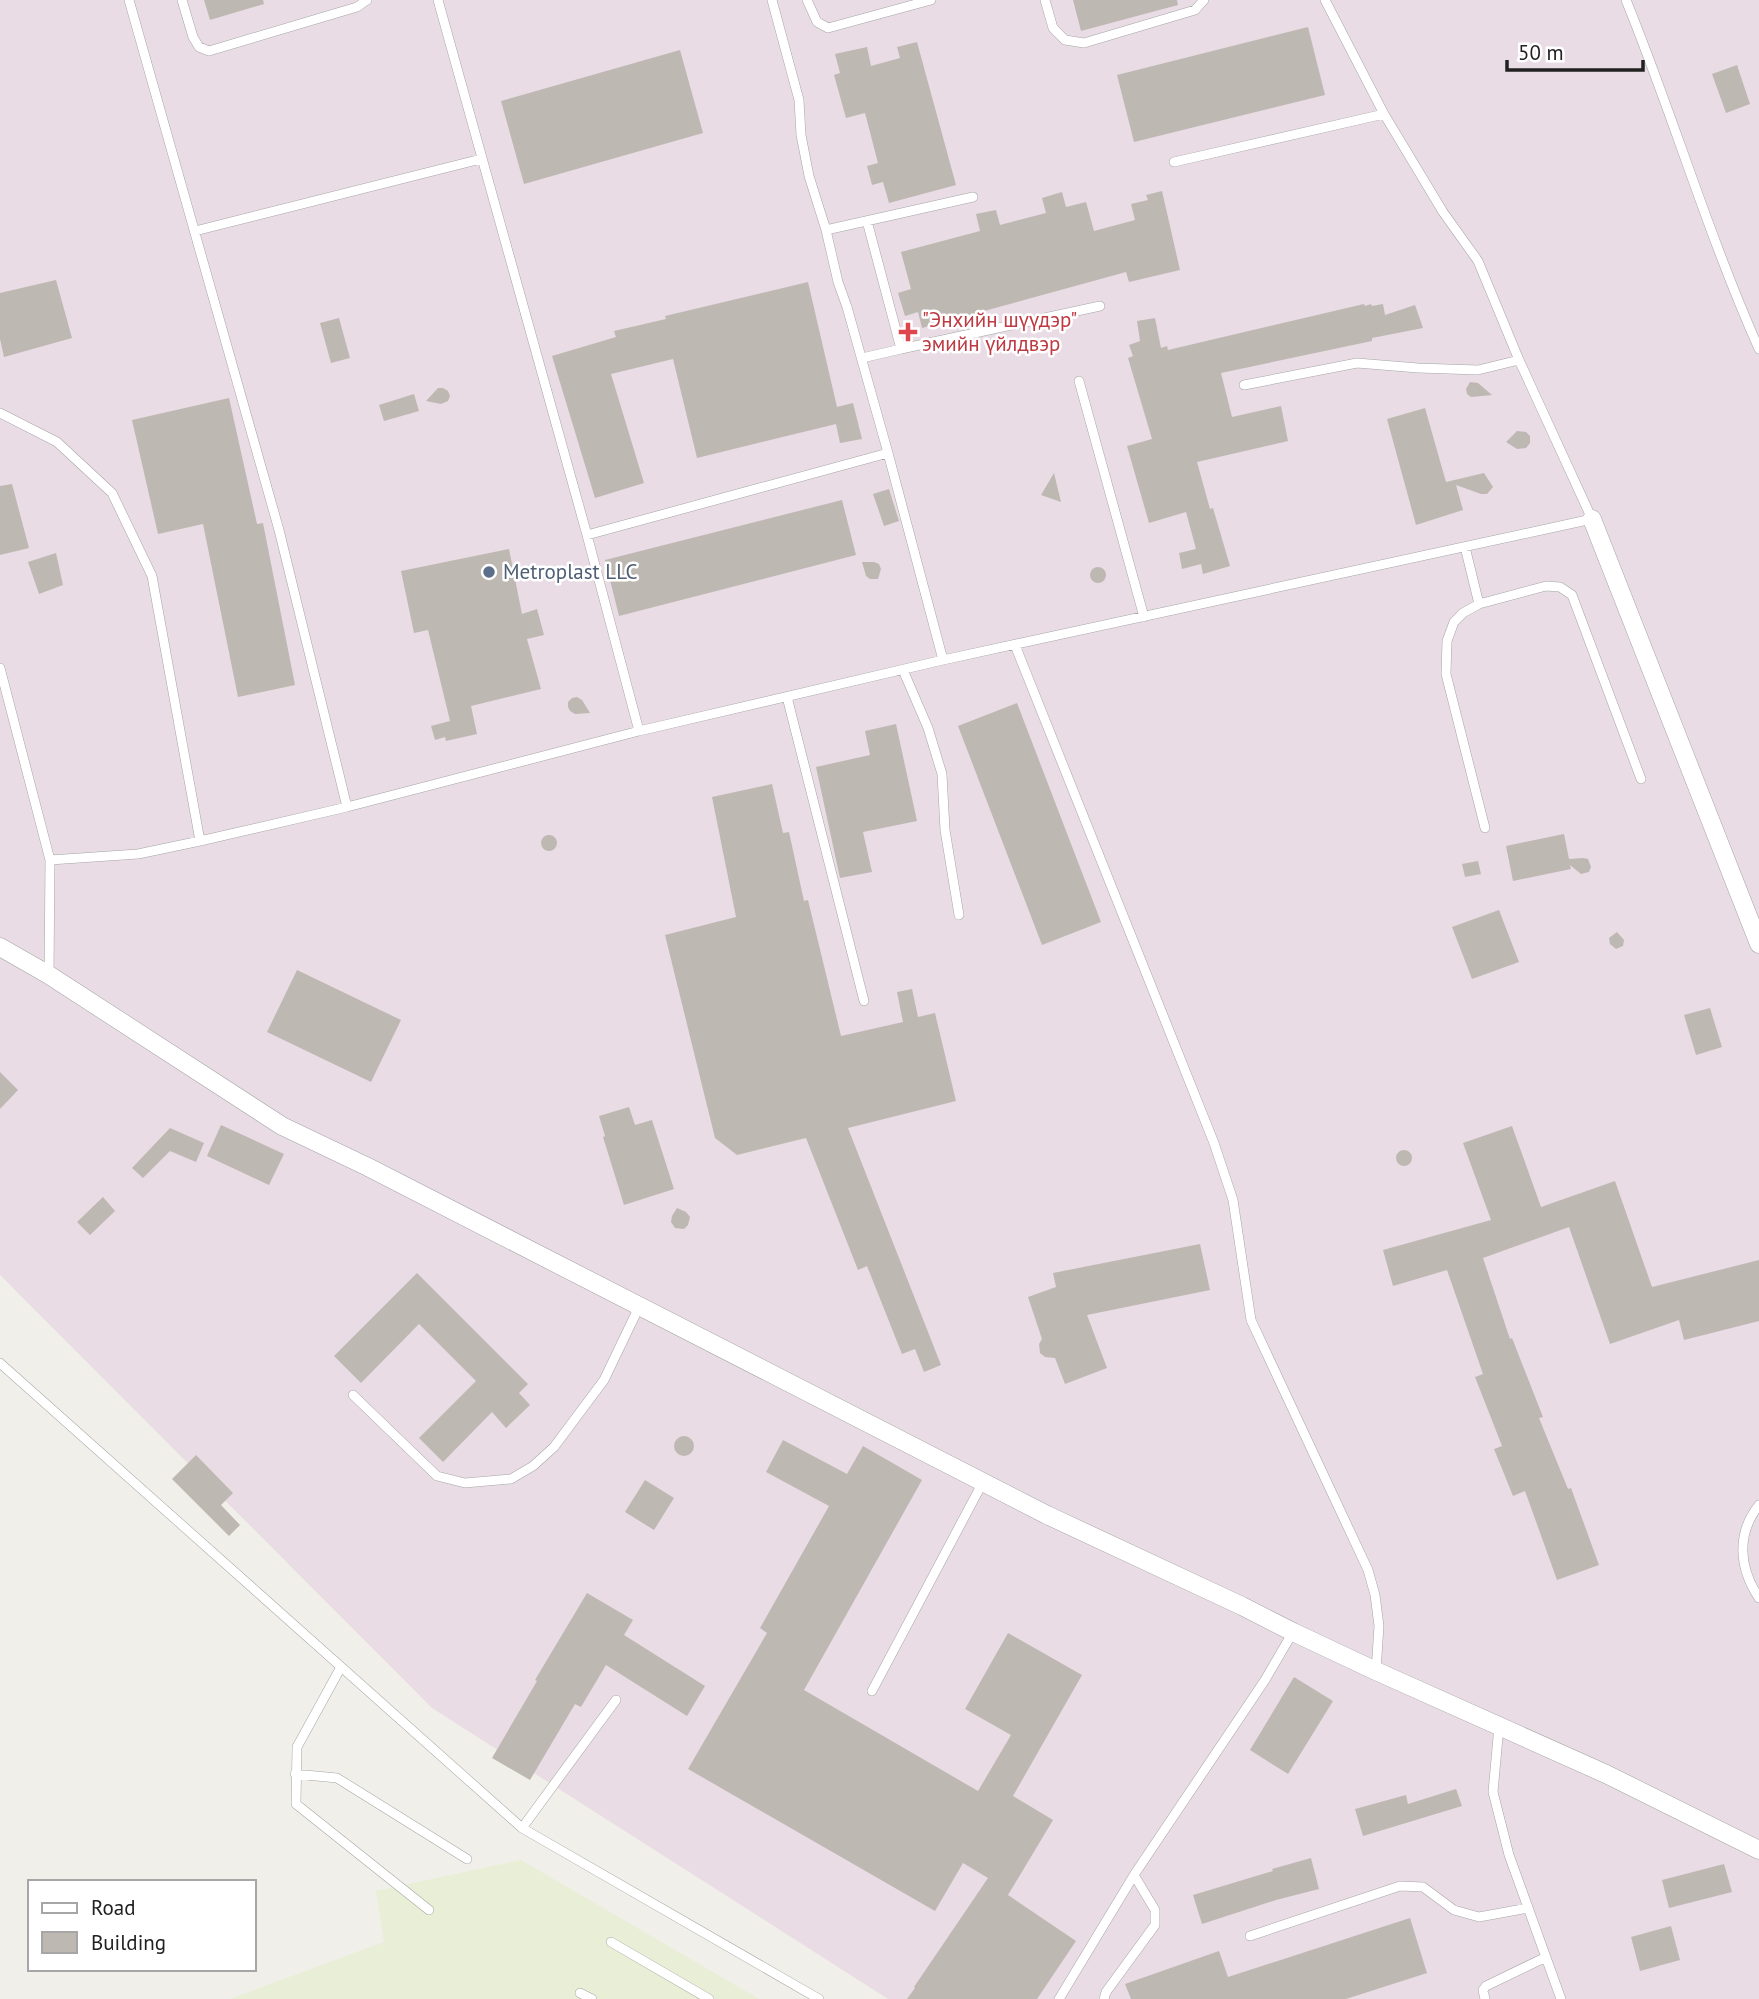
<svg xmlns="http://www.w3.org/2000/svg" width="1759" height="1999" viewBox="0 0 1759 1999" font-family="'PT Sans',sans-serif">
  <rect width="100%" height="100%" fill="#f1efe9"/>
  <path fill="#e9dce5" d="M0 0H1759V1999H888L432 1708 0 1275Z"/>
  <path fill="#e9eed6" d="M521 1860 759 1999H230L384 1942 376 1891Z"/>
  <path fill="#beb8b2" d="M204 0H263L264 4 210 20Z
    M1073 0H1177L1178 5 1081 31Z
    M1308 27 1325 95 1134 142 1117 75Z
    M917 42 956 185 889 203 883 182 872 185 867 166 878 163 865 113 846 118 834 75 840 73 835 54 867 47 871 66 900 58 897 47Z
    M680 50 703 133 524 184 501 101Z
    M1737 65 1750 104 1726 113 1712 74Z
    M1162 191 1180 270 1129 282 1126 272 922 328 918 312 905 316 898 293 911 289 901 252 980 231 976 214 996 210 1000 225 1046 213 1042 198 1062 192 1066 207 1086 202 1094 231 1135 220 1131 204 1148 200 1146 195Z
    M56 280 72 338 4 357 0 339V293Z
    M808 282 837 407 853 403 862 439 840 443 836 424 697 458 673 359 611 374 644 483 595 498 552 356 616 337 614 331 666 319 665 316Z
    M1364 304 1365 306 1371 304 1372 306 1383 304 1385 315 1415 305 1423 328 1372 338V341L1221 373 1232 417 1281 406 1288 441 1197 462 1210 509 1213 508 1230 566 1203 574 1201 564 1182 569 1179 553 1196 549 1186 512 1149 523 1127 446 1152 439 1128 358 1133 356 1129 345 1140 341 1137 321 1155 318 1161 348 1167 346 1168 350Z
    M339 318 350 358 331 363 320 323Z
    M1470 382 1478 383 1492 395 1471 397 1467 394 1466 389Z
    M438 388H443L448 391 450 396 448 401 441 404 426 401Z
    M414 394 419 411 384 421 379 405Z
    M229 398 257 524 263 523 295 685 238 697 203 524 158 534 132 420Z
    M1425 408 1446 482 1484 473 1493 487 1487 494H1481L1456 485 1463 510 1416 525 1387 419Z
    M1517 431 1526 432 1530 436V443L1526 448 1517 449 1506 442Z
    M1054 473 1061 502 1041 495Z
    M12 484 29 548 0 555V486Z
    M889 489 899 521 884 526 873 494Z
    M842 500 856 555 619 616 605 560Z
    M509 549 522 614 537 609 544 635 527 639 541 689 471 706 477 734 446 741 445 737 435 740 431 726 450 721 428 630 414 633 401 571Z
    M56 553 63 585 39 594 28 562Z
    M862 562H874L879 564 881 569 878 579H870L866 576Z
    M1090 575a8 8 0 1 1 16 0a8 8 0 1 1-16 0Z
    M577 697 582 700 590 713 575 714 570 711 568 707V702L572 698Z
    M1017 703 1101 922 1042 945 958 726Z
    M896 724 917 821 863 832 872 872 840 878 816 767 870 755 865 731Z
    M772 784 783 833 789 832 804 901 808 900 841 1036 903 1022 897 992 912 989 918 1017 935 1013 956 1101 848 1128 941 1365 924 1372 915 1349 902 1354 867 1266 858 1270 806 1138 737 1155 715 1138 665 935 736 917 712 797Z
    M1564 834 1569 859 1583 858 1588 859 1591 867 1589 872 1581 874 1570 865 1571 869 1513 881 1506 846Z
    M541 843a8 8 0 1 1 16 0a8 8 0 1 1-16 0Z
    M1478 861 1481 874 1465 877 1462 864Z
    M1499 910 1519 962 1472 979 1452 927Z
    M1617 932 1624 940 1623 946 1616 949 1610 944 1609 938Z
    M297 970 401 1020 371 1082 267 1032Z
    M1710 1008 1722 1047 1696 1055 1684 1015Z
    M0 1072 18 1090 0 1109Z
    M629 1107 635 1125 652 1120 674 1189 624 1205 603 1137 605 1136 599 1116Z
    M221 1125 284 1154 269 1185 207 1156Z
    M1512 1126 1541 1207 1615 1181 1652 1287 1759 1260V1321L1684 1340 1679 1320 1610 1344 1569 1227 1483 1258 1510 1339 1512 1338 1543 1417 1539 1418 1568 1489 1571 1488 1599 1565 1557 1580 1525 1491 1513 1496 1494 1449 1502 1446 1475 1377 1483 1374 1447 1270 1393 1286 1383 1250 1491 1220 1463 1143Z
    M170 1128 204 1143 196 1162 170 1151 143 1178 132 1168Z
    M1396 1158a8 8 0 1 1 16 0a8 8 0 1 1-16 0Z
    M103 1197 115 1211 90 1235 77 1222Z
    M677 1208 686 1212 690 1217 688 1225 684 1229 675 1228 671 1222 672 1216Z
    M1200 1244 1210 1290 1087 1315 1107 1368 1065 1384 1055 1358 1045 1357 1040 1353 1039 1344 1042 1339 1028 1297 1056 1287 1053 1273Z
    M417 1273 528 1384 519 1393 530 1405 506 1428 492 1412 443 1462 419 1438 476 1381 419 1324 361 1383 334 1356Z
    M674 1446a10 10 0 1 1 20 0a10 10 0 1 1-20 0Z
    M783 1440 847 1474 863 1446 922 1480 804 1690 978 1791 1011 1735 965 1709 1008 1633 1082 1675 1013 1796 1053 1820 1008 1895 1076 1941 1037 1999H907L915 1988 914 1987 988 1878 963 1863 935 1911 688 1769 767 1633 760 1628 829 1506 766 1472Z
    M196 1455 233 1493 221 1505 240 1525 229 1536 172 1479Z
    M645 1480 674 1498 654 1530 625 1512Z
    M587 1593 633 1620 624 1635 705 1686 687 1716 606 1665 581 1707 575 1704 530 1780 492 1758 537 1681 535 1680Z
    M1294 1677 1333 1701 1288 1774 1250 1750Z
    M1456 1789 1462 1806 1363 1836 1355 1809 1406 1795 1408 1804Z
    M1311 1858 1319 1889 1276 1900 1202 1924 1193 1895 1273 1871 1272 1869Z
    M1724 1864 1732 1892 1669 1908 1662 1880Z
    M1410 1918 1427 1973 1346 1999H1131L1125 1984 1219 1951 1228 1977Z
    M1671 1926 1680 1960 1640 1971 1631 1937Z"/>
  <g fill="none" stroke-linecap="round" stroke-linejoin="round">
    <defs>
      <path id="service" d="M129 0 279 530 347 807
        M182 0 193 37 199 47 209 51 357 7 367 0
        M438 0 587 535 639 731
        M772 0 799 100 801 135 809 176 826 230 838 282 847 307 888 453 943 660
        M807 0 817 22 828 28 931 0
        M1045 0 1053 28 1065 40 1084 43 1195 10 1204 0
        M1626 0C1673 115 1708 235 1759 349
        M1174 162 1384 114
        M826 230 973 197
        M195 231 481 159
        M901 349 1100 306
        M862 358 901 349 867 221
        M1079 381 1144 617
        M1244 385 1357 363 1418 368 1478 370 1519 360
        M0 413 57 442 112 493 152 576 200 841
        M587 535 888 453
        M1465 547 1479 604
        M1015 645 1214 1143 1233 1200 1251 1320 1368 1570 1375 1595 1379 1626 1376 1671
        M0 668 50 860 49 975
        M903 670 928 728 942 774 945 830 959 915
        M787 697 864 1001
        M1485 828 1446 674 1447 641 1454 622 1463 613 1479 604 1546 586 1560 587 1572 595 1641 779
        M50 860 138 854 200 841 347 807 639 731 943 660 1592 519 1519 360 1478 261 1443 212 1384 114 1325 0
        M0 1363 522 1828 819 1999
        M353 1395 437 1476 465 1483 511 1479 533 1466 554 1447 604 1380 639 1307
        M1759 1505C1736 1534 1739 1568 1759 1598
        M341 1667 297 1747 296 1804 429 1910
        M872 1691 983 1482
        M1499 1726 1493 1792 1509 1855 1561 1999
        M295 1774 337 1778 467 1859
        M522 1828 616 1700
        M1250 1936 1400 1886 1423 1887 1454 1910 1479 1917 1528 1908
        M611 1942 709 1999
        M580 1993 592 1999
        M1059 1999 1134 1875 1265 1680 1293 1632
        M1104 1999 1106 1992 1155 1925V1910L1134 1875
        M1485 1999 1483 1990 1486 1986 1546 1957"/>
      <path id="minor" d="M1592 519 1759 944
        M0 947 49 975 282 1126 368 1167 1047 1515 1242 1606 1293 1632 1376 1671 1606 1774 1759 1850"/>
    </defs>
    <use href="#service" stroke="#a5a5a5" stroke-width="10"/>
    <use href="#minor" stroke="#a5a5a5" stroke-width="19"/>
    <use href="#service" stroke="#fff" stroke-width="9"/>
    <use href="#minor" stroke="#fff" stroke-width="18"/>
  </g>
  <path fill="#e0444e" stroke="#fff" stroke-width="2.5" d="M904.5 321.5h7v7h7v7h-7v7h-7v-7h-7v-7h7z"/>
  <circle fill="#5c6f8a" stroke="#fff" stroke-width="2.5" cx="489" cy="572" r="7"/>
  <g text-anchor="middle" stroke-width="5" stroke-linejoin="round" paint-order="stroke">
    <g font-size="21" fill="#be3a42" stroke="#fff" text-anchor="start">
      <text x="922" y="327">"Энхийн шүүдэр"<tspan x="922" dy="24">эмийн үйлдвэр</tspan></text>
    </g>
    <g font-size="21" fill="#4e5e75" stroke="#fff" text-anchor="start">
      <text x="503" y="579">Metroplast LLC</text>
    </g>
  </g>
  <rect x="28" y="1880" width="228" height="91" fill="#ffffff" stroke="#a6a6a6" stroke-width="2"/>
  <rect x="42" y="1903" width="35" height="10" fill="#ffffff" stroke="#a6a6a6" stroke-width="2"/>
  <text x="91" y="1915" font-size="21" fill="#212121">Road</text>
  <rect x="42" y="1932" width="35" height="21" fill="#beb8b2" stroke="#a6a6a6" stroke-width="2"/>
  <text x="91" y="1950" font-size="21" fill="#212121">Building</text>
  <path d="M1507 60v10h136v-10" fill="none" stroke="#212121" stroke-width="3.5"/>
  <text x="1518" y="60" font-size="21" fill="#212121" stroke="#ffffff" stroke-width="5" paint-order="stroke">50 m</text>
</svg>
